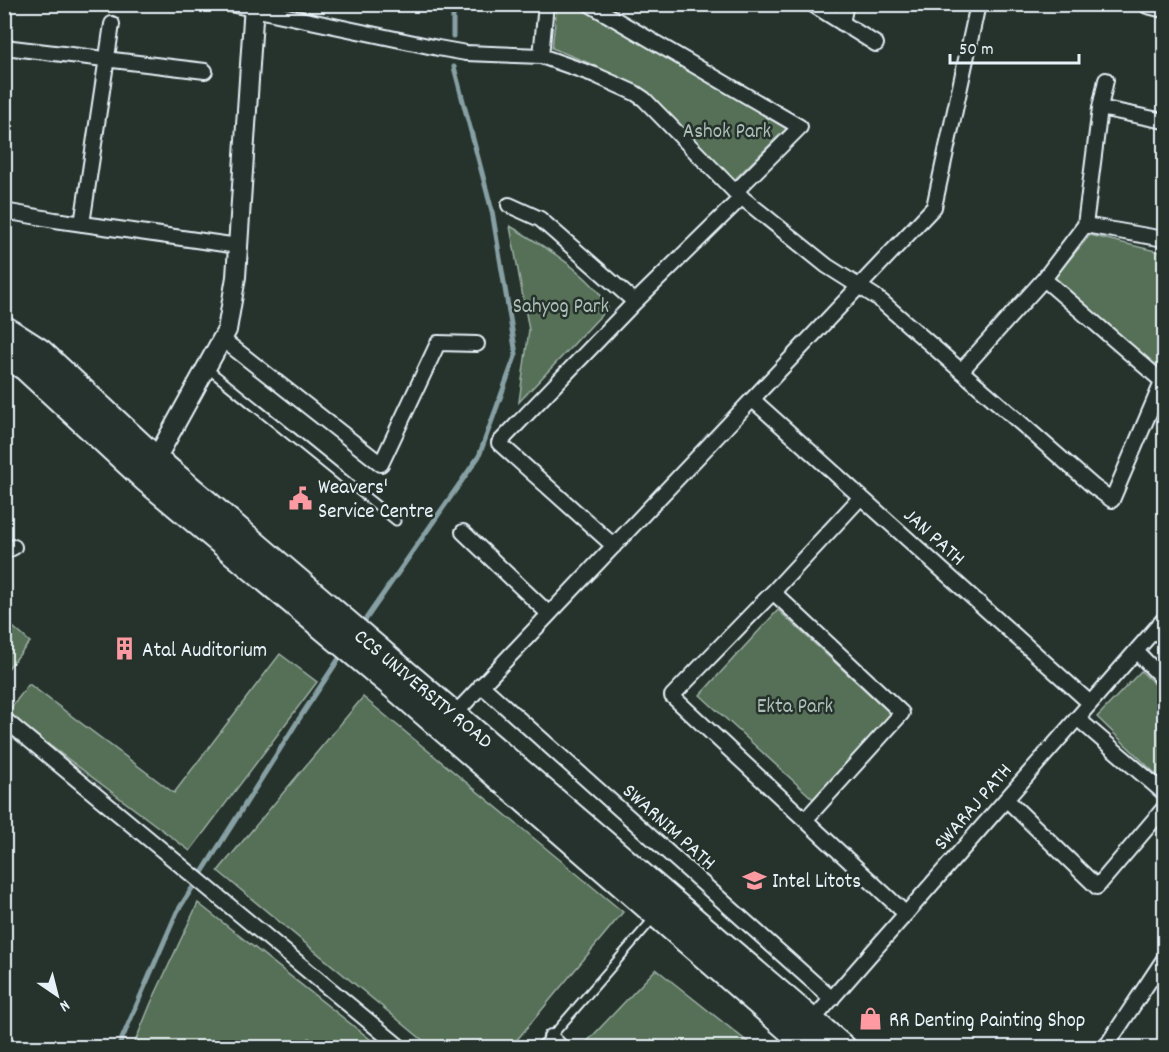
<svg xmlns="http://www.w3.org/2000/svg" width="1169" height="1052" viewBox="0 0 1169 1052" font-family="Dekko,sans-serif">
  <rect width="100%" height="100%" fill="#26332d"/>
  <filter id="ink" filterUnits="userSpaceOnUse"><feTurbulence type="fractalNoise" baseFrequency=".0167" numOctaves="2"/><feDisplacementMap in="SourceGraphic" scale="12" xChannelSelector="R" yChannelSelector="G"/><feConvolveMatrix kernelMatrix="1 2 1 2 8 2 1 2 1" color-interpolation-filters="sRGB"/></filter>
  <g filter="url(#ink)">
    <path fill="#557056" stroke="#9eb0a7" stroke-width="1.5" d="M557 5H589L792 123 728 186 644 99 596 66 552 48Z
      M510 226C539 243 595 276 608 308L519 402 529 330Z
      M1090 235 1164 253V358L1160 370 1053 279Z
      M778 610 891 714 813 799 700 695Z
      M5 620 30 642 5 672Z
      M280 654 317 682 190 851 7 713 29 684 174 793Z
      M1141 671 1164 693V782L1097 717Z
      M363 697 623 912 511 1047H431L218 871Z
      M198 903 380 1047H321L309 1038 301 1047H133L151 1003Z
      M656 969 754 1047H582Z"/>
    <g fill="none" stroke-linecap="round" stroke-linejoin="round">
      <path stroke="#87a0a4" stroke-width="5" d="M453 4V36
        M361 626 479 456 516 354 492 211 454 67
        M118 1048 177 912 299 719 342 654"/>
      <defs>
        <path id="service" d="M207 368 396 521
          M538 1048 551 1037 653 919"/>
        <path id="minor" d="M230 4 438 48 466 53 541 56 595 75 635 93 644 99 735 192 827 266 876 297
          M589 4 800 127 735 192
          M812 4 876 44
          M842 23 846 4
          M4 47 205 71
          M541 56 546 4
          M1100 108 1106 80
          M1164 121 1100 108 1085 225 1164 239
          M509 205 540 219 635 302 499 443 614 546
          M4 211 55 220 238 246
          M82 224 112 24
          M1044 279 1163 382
          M881 301 1094 487 1112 500 1164 378
          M635 302 742 197
          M222 339 381 464 438 343 477 344
          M961 371 1044 279 1085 225
          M753 400 1090 703
          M861 497 773 592 672 696 906 914
          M463 532 549 614
          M4 552 14 547
          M773 592 902 713 805 820
          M1136 651 1164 680
          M481 685 832 999
          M451 718 934 207 978 4
          M1077 718 1164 793
          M4 719 401 1048
          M1006 799 1097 887 1164 808
          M812 1021 1164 619
          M551 1037 562 1048
          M1105 1048 1164 959"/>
        <path id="tertiary" d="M1148 4 1164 8
          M150 470 227 330 236 277 254 4"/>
        <path id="trunk" d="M4 328 40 351 156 459 844 1048
          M4 354 25 368 145 479 394 687 810 1048"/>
      </defs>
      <use href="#service" stroke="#e8f1f8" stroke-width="11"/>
      <use href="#minor" stroke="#e8f1f8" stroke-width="18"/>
      <use href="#tertiary" stroke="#e8f1f8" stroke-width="22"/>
      <use href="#trunk" stroke="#e8f1f8" stroke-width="28"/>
      <use href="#service" stroke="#26332d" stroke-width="7"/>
      <use href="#minor" stroke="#26332d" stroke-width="14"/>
      <use href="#tertiary" stroke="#26332d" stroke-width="18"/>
      <use href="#trunk" stroke="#26332d" stroke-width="24"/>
    </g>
  </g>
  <defs>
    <symbol id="civic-bare" viewBox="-9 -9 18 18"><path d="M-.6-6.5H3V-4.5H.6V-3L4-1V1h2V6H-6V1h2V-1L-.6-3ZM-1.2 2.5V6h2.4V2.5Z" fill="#ff9aa2" stroke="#26332d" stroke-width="2.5" paint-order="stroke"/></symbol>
    <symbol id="building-bare" viewBox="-9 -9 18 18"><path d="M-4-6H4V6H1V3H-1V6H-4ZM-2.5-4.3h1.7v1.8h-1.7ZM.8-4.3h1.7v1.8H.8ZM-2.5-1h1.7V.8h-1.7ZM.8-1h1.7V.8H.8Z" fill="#ff9aa2" stroke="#26332d" stroke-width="2.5" paint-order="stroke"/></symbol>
    <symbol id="school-bare" viewBox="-9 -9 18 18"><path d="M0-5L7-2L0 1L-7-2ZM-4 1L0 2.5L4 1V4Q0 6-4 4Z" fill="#ff9aa2" stroke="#26332d" stroke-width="2.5" paint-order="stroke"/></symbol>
    <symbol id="shop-bare" viewBox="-9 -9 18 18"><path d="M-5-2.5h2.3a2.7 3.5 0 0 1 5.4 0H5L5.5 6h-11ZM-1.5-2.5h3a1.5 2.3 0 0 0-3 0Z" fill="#ff9aa2" stroke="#26332d" stroke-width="2.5" paint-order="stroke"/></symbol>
  </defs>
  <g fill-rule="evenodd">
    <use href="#civic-bare" x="284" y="482" width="33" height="33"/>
    <use href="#building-bare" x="108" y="632" width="33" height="33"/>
    <use href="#school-bare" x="738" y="864" width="33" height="33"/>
    <use href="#shop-bare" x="854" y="1002" width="33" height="33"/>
  </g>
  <g text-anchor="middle" stroke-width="5" stroke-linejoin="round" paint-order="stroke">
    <g font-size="21" fill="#adbdb7" stroke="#26332d">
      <text x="727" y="137">Ashok Park</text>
      <text x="561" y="312">Sahyog Park</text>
      <text x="795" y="712">Ekta Park</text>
    </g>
    <g font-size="21" fill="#e8f1f8" stroke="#26332d" text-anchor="start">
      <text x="318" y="493">Weavers'<tspan x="318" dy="24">Service Centre</tspan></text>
      <text x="142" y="656">Atal Auditorium</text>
      <text x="772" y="887">Intel Litots</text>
      <text x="889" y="1026">RR Denting Painting Shop</text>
    </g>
    <g font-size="21" fill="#e8f1f8" stroke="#26332d">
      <text transform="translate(935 536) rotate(42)" y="7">JAN PATH</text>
      <text transform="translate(424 688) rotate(40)" y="7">CCS UNIVERSITY ROAD</text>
      <text transform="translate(972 806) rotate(-49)" y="7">SWARAJ PATH</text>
      <text transform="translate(670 826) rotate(42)" y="7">SWARNIM PATH</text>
    </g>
  </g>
  <rect width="1169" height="1052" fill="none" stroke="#26332d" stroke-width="24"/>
  <rect x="12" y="12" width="1145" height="1028" fill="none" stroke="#e8f1f8" stroke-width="2" filter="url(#ink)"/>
  <g transform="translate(57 995) rotate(145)" stroke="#26332d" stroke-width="4.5" paint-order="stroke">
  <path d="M0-4.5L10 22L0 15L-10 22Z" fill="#e8f1f8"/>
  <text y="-9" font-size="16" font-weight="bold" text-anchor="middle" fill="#e8f1f8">N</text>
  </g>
  <path d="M950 54v9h129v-9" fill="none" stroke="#e8f1f8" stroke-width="3"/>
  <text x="959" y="54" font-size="18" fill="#e8f1f8" stroke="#26332d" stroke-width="4.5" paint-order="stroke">50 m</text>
</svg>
